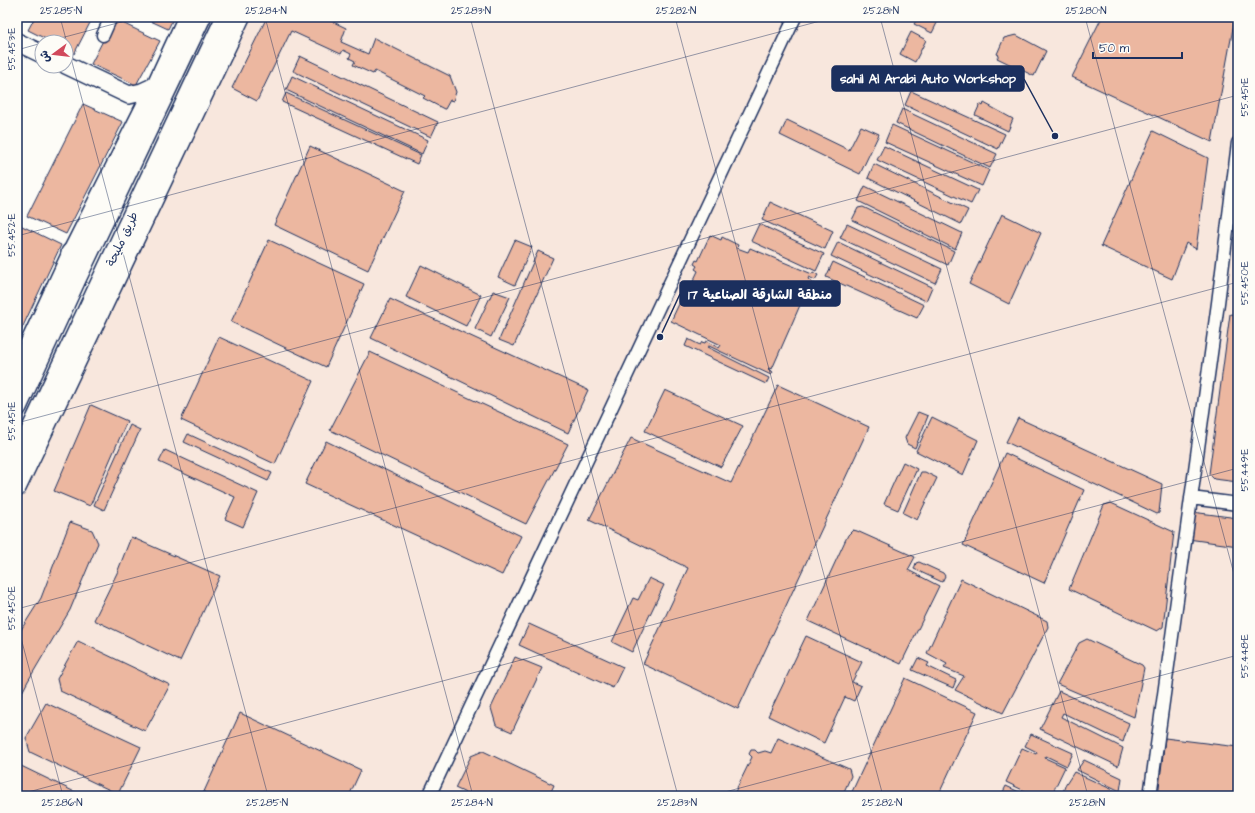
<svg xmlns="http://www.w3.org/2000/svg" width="1255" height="813" viewBox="0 0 1255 813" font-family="'Architects Daughter','Playpen Sans Arabic',sans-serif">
  <rect width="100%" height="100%" fill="#fdfcf7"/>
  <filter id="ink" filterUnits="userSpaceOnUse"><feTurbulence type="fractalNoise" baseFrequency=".025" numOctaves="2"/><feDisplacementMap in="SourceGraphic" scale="8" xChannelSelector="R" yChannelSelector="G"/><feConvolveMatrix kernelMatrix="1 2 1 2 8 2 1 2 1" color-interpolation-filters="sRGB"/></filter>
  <g filter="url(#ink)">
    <path fill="#f8e7dd" d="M234 17H1238V796H17V476Z"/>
    <path fill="#ecb7a0" stroke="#1b2f5e" d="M35 17H93L74 54 66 49V42H52L28 30Z
      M142 17H174L168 29Z
      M267 17H323L346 28 341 42 368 54 374 38 450 76 456 92 453 101 450 100 445 109H444L423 98 425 96 375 71 373 74 353 65 355 61 349 58 351 54 343 50 341 54 291 31 257 101 232 88Z
      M918 17H940L932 33 914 24Z
      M1102 17H1235L1212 142 1072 77Z
      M114 19 160 41 136 85 91 64Z
      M911 32 926 40 915 62 900 54Z
      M1016 35 1046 51 1034 76 997 58 999 55 997 54 1004 38Z
      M300 56 438 122 431 137 293 71Z
      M292 76 428 140 422 154 286 90Z
      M911 91 1005 134 998 149 905 105Z
      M286 93 421 155 417 164 282 102Z
      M984 103 1013 119 1008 131 975 115 980 104 983 106Z
      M83 104 123 122 66 234 27 216Z
      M902 109 997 154 990 168 896 123Z
      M787 120 849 150 861 126 879 134 860 174 780 135Z
      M892 125 989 170 982 186 885 142Z
      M1153 131 1208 158 1196 249 1186 243 1172 279 1101 246Z
      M310 146 405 191 368 270 274 225Z
      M884 146 978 190 971 204 877 160Z
      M874 164 968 210 961 224 868 178Z
      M865 186 962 233 955 249 858 201Z
      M770 202 833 231 825 249 762 220Z
      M863 207 954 251 948 265 852 220 858 208Z
      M1002 214 1041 233 1009 304 969 284Z
      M759 224 824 254 816 271 751 241Z
      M847 224 942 269 935 283 840 238Z
      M20 225 61 245 17 339V230Z
      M710 235 721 240 722 237 738 245 737 248 748 252 750 248 812 274 813 272 818 275 815 280 809 277 808 279 814 284 812 288 808 287 772 369 769 368 768 369 773 372 771 375 709 346 707 347 769 378 766 384 685 346 688 339 700 345 702 342 705 343 706 341 719 348 721 345 671 321 686 289 689 290 698 271 695 269 697 266 694 264 696 260 698 261Z
      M269 240 364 284 326 367 231 322Z
      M515 240 532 247 515 285 498 277Z
      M838 242 932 287 926 301 831 256Z
      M538 251 553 258 514 346 499 340Z
      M833 262 924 305 917 318 826 277Z
      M421 265 481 295 466 326 406 297Z
      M493 291 510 297 491 337 475 329Z
      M390 299 588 390 568 433 371 338Z
      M1230 314 1238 315V482L1214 479 1209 474Z
      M219 337 313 381 275 464 181 420Z
      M370 352 568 444 526 524 330 430Z
      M778 385 869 427 738 709 643 664 688 568 589 520 631 438 731 483Z
      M665 390 743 426 721 467 645 431Z
      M91 405 127 421 90 506 54 491Z
      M918 412 928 416 915 448 907 444 905 438Z
      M932 417 978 440 963 475 916 451Z
      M1018 418 1162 484 1159 513 1157 514 1006 442Z
      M130 425 140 430 104 510 94 505Z
      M188 434 272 473 268 481 184 442Z
      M326 441 521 536 502 575 305 484Z
      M165 450 258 493 243 527 225 519 235 497 159 462Z
      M1005 453 1084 490 1044 583 963 545Z
      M903 462 917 469 898 510 884 504Z
      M921 472H925L937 478 917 520 903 513Z
      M1111 503 1174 532 1163 627 1157 631 1069 589 1104 505Z
      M1192 512 1238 518V546L1188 539Z
      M70 522 92 530 98 543 70 610 28 681 17 702V636L41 598Z
      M853 530 857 531 915 557 908 570 939 586 901 664 808 621 845 541 848 535Z
      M131 537 220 576 180 661 94 620 117 573Z
      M919 562 943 573 945 576 942 582 914 569 916 563Z
      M649 578 664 585 632 652 612 642 633 598 638 600Z
      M961 579 1047 621 1048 627 1003 713 955 690 964 676 944 668 947 664 927 653Z
      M529 624 623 667 613 688 519 645Z
      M806 636 862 662 852 682 861 686 854 701 845 697 824 743 768 716Z
      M1087 639 1142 665 1144 668 1134 717 1057 684 1079 643Z
      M78 641 170 685 145 731 60 691 57 679Z
      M515 657 542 668 512 732 496 725 491 708Z
      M918 658 929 663 927 666 956 680 953 688 912 670Z
      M905 678 977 712 938 796H850Z
      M1059 691 1129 723 1123 742 1063 713 1061 717 1123 748 1118 766 1040 729Z
      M46 703 141 747 118 794 30 752 26 738Z
      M240 713 361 770 349 796H202Z
      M1031 734 1073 753 1067 766 1046 756 1045 758 1065 767 1051 796H1035L1006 782 1022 748 1036 754 1037 752 1025 746Z
      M778 738 849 769 851 776 842 796H733L752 757 749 754 751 750H755L758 753 765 751 771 753Z
      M1165 738 1238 747V796H1158Z
      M483 751 554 785 549 796H472L455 788 471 756Z
      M1084 760 1122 778 1120 791 1077 770Z
      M17 764 83 796H17Z
      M1074 772 1122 794V796H1062L1065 786Z
      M1006 786 1028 796H1001Z"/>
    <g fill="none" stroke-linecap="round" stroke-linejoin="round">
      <defs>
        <path id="street" d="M103 35 111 17
          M1191 498 1238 504
          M429 796 795 17
          M1150 796 1218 303 1238 143"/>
        <path id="secondary" d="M17 42 42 54
          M66 65 129 95 142 92 155 86
          M17 369 71 253 155 86 187 17
          M17 488 241 17"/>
        <path id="primary" d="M71 253 77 277
          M17 407 77 277 201 17
          M17 460 226 17"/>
      </defs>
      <use href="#street" stroke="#1b2f5e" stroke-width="15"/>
      <use href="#secondary" stroke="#1b2f5e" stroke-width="20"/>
      <use href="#primary" stroke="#1b2f5e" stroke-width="22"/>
      <use href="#street" stroke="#fdfcf7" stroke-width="12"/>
      <use href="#secondary" stroke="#fdfcf7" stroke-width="17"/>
      <use href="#primary" stroke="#fdfcf7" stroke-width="19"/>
    </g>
  </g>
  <path fill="none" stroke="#1b2f5e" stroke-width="1" stroke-opacity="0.45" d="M60 17 268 796M265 17 473 796M470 17 678 796M675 17 883 796M880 17 1088 796M1085 17 1238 589M46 42 140 17M17 50 42 43M17 236 835 17M17 423 1238 95M17 609 1238 282M17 623 63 796M17 795 1238 468M710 796 1238 655"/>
  <g text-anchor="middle" stroke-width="3" stroke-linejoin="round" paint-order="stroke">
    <g font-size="12" fill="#1b2f5e" stroke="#fdfcf7">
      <text transform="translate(122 239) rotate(-65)" y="4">طريق مليحة</text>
    </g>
  </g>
  <path fill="none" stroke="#1b2f5e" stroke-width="1.5" d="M1055 136L1024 79M660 337L680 294"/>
  <g fill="#1b2f5e" stroke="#fdfcf7" stroke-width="1.5">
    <circle cx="1055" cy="136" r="4"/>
    <circle cx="660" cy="337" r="4"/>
  </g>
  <g fill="#1b2f5e" stroke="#1b2f5e" stroke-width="1.5">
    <rect x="832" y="66" width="192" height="25" rx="4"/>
    <rect x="680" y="281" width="160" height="25" rx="4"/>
  </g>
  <g font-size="13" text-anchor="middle" font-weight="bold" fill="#fff">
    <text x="928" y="83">sahil Al Arabi Auto Workshop</text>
    <text x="760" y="299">منطقة الشارقة الصناعية 17</text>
  </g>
  <rect width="1255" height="813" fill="none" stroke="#fdfcf7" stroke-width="44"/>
  <g transform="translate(54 54) rotate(255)"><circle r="19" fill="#fdfcf7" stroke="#a3aaba"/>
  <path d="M0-3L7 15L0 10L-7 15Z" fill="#d1495b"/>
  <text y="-6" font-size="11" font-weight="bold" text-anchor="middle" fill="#1b2f5e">ش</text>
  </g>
  <path d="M1093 52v6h89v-6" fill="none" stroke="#1b2f5e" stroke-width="2"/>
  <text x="1099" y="52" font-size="12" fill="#1b2f5e" stroke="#fdfcf7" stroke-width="3" paint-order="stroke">50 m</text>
  <rect x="22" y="22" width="1211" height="769" fill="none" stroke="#1b2f5e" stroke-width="1.5"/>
  <g font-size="10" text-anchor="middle" fill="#1b2f5e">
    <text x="61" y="14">25.285°N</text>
    <text x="266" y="14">25.284°N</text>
    <text x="471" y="14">25.283°N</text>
    <text x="676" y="14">25.282°N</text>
    <text x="881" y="14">25.281°N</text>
    <text x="1086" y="14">25.280°N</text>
    <text transform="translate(11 49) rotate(-90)" y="4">55.453°E</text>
    <text transform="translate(1244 97) rotate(-90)" y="4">55.451°E</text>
    <text transform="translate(11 235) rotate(-90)" y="4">55.452°E</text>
    <text transform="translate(1244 283) rotate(-90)" y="4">55.450°E</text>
    <text transform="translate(11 421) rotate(-90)" y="4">55.451°E</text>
    <text transform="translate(1244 470) rotate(-90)" y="4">55.449°E</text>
    <text transform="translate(11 608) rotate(-90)" y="4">55.450°E</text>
    <text transform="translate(1244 656) rotate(-90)" y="4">55.448°E</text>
    <text x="62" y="806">25.286°N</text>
    <text x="267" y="806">25.285°N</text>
    <text x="472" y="806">25.284°N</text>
    <text x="677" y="806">25.283°N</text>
    <text x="882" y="806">25.282°N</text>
    <text x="1087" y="806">25.281°N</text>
  </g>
</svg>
